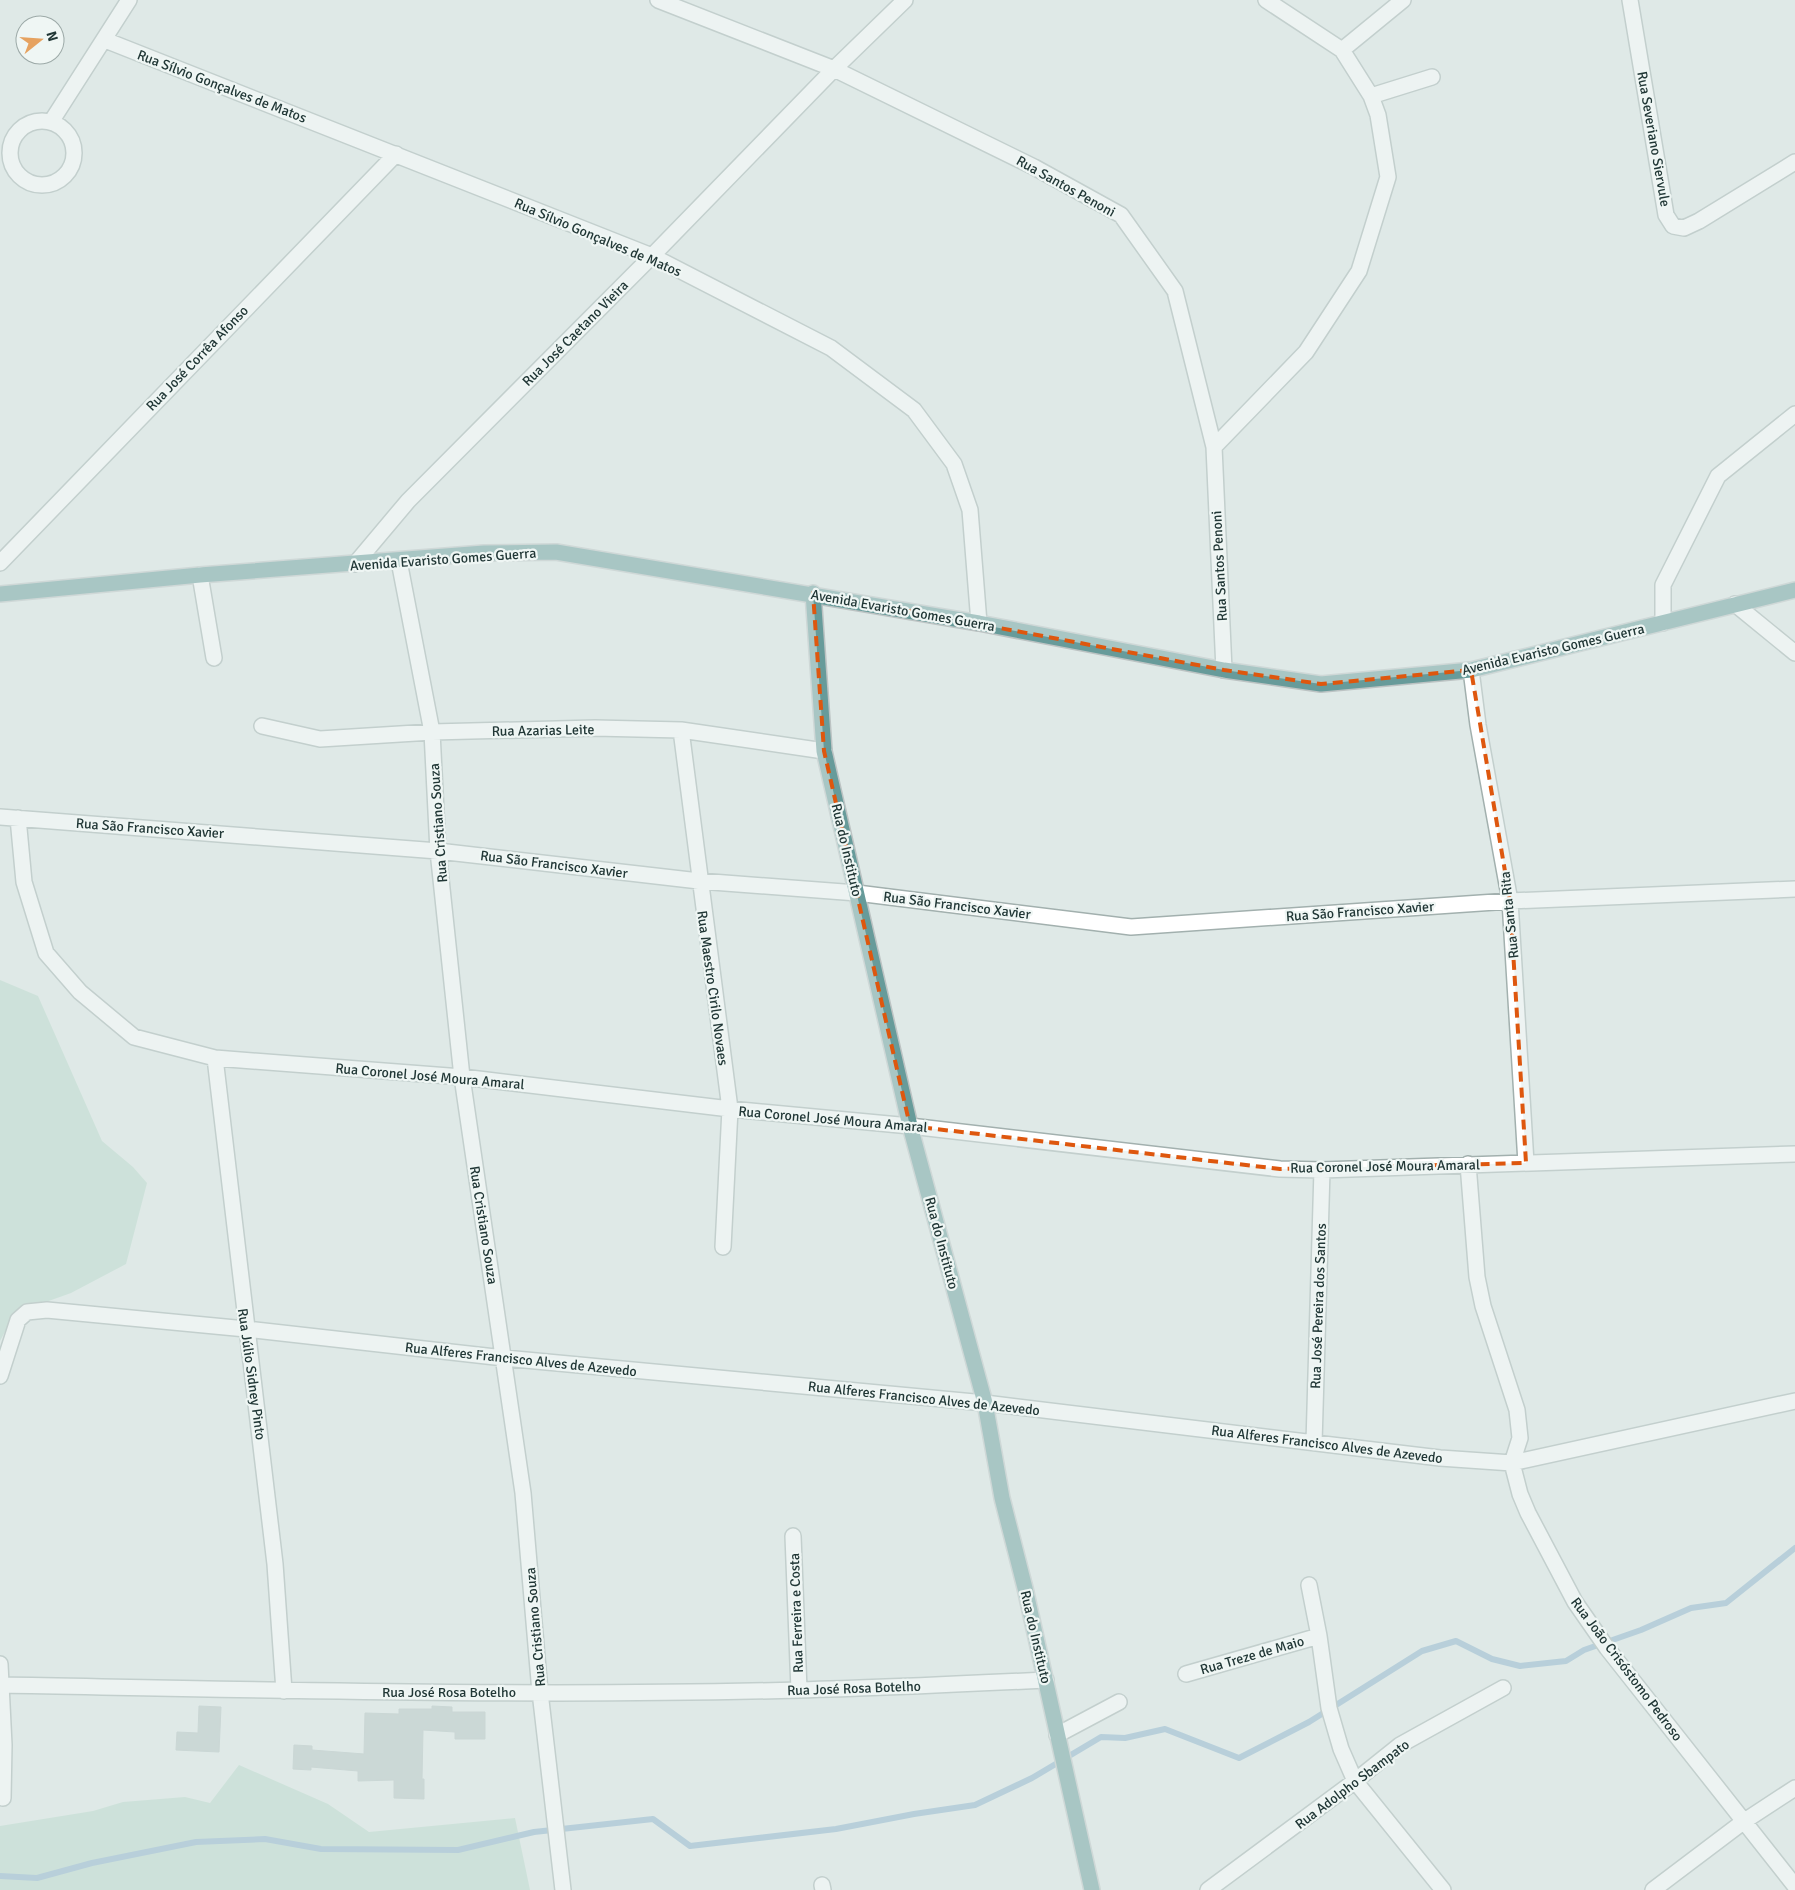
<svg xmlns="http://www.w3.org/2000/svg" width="1795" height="1890" viewBox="0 0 1795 1890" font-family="Signika,sans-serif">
  <rect width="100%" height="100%" fill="#dfe9e7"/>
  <path fill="#b9d8c9" d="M0 980 38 996 102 1141 133 1167 147 1183 126 1264 71 1293 15 1313 0 1341Z
    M239 1765 328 1804 369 1832 515 1818 530 1890H0V1826L93 1811 123 1802 185 1797 210 1803Z"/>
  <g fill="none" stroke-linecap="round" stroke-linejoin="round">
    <path stroke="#8ab0ca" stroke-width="6" d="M0 1876 37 1878 92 1863 196 1842 265 1839 321 1849 458 1850 534 1832 653 1819 690 1846 836 1829 914 1814 975 1805 1032 1778 1101 1737 1125 1738 1165 1729 1239 1758 1309 1722 1422 1651 1456 1641 1492 1659 1520 1666 1566 1661 1584 1650 1641 1630 1691 1608 1726 1603 1795 1548"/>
  </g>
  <path fill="#b4c3c0" stroke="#b2c1bf" d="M199 1706 221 1707 219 1752 176 1750 177 1732 198 1733Z
    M432 1706 452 1707V1712H485V1739H455V1732L423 1730 422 1779H424V1799L394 1798V1780L358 1781V1771L311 1767V1770L293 1769 294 1745 312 1746V1750L364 1754 365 1713 399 1714V1709H432Z"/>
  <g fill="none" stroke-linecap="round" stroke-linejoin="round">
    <defs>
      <path id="minor" d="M658 0 834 69 1034 167 1121 215 1175 291 1214 447 1224 670
        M1630 0 1666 215 1673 226 1684 228 1699 221 1795 162
        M105 40 652 256 831 348 914 410 954 464 970 510 979 623
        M1342 50 1403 0
        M1371 96 1432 77
        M10 153a32 32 0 1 1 64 0a32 32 0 1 1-64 0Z
        M51 122 129 0
        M1214 447 1306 352 1359 271 1388 177 1378 115 1371 96 1342 50 1266 0
        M399 561 432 732 438 851 462 1077 523 1493 540 1692 563 1890
        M0 563 396 154
        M355 564 408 501 652 256 834 69 905 0
        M200 575 214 658
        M1735 604 1795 653
        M1663 623V585L1718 476 1795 414
        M1471 670 1478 725 1510 901 1526 1163
        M262 726 320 739 432 732 595 728 681 730 824 751
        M681 730 730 1109 723 1247
        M0 817 438 851 699 881 857 893 1131 927 1510 901 1795 889
        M18 818 24 882 46 953 80 992 134 1037 215 1058 462 1077 730 1109 910 1126 1280 1169 1322 1170 1795 1154
        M215 1058 275 1564 284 1691
        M1468 1164 1477 1277 1483 1306 1517 1410 1520 1438 1512 1463 1520 1494 1528 1513 1575 1602 1607 1648 1795 1886
        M0 1376 18 1320 27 1312 47 1310 246 1329 504 1358 985 1403 1440 1458 1512 1463 1795 1401
        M1314 1443 1322 1170
        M793 1536 799 1690
        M1309 1585 1319 1636 1329 1708 1341 1749 1355 1781 1443 1890
        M0 1664 4 1745 3 1798
        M1186 1674 1319 1636
        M2 1685C268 1690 534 1697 799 1690 881 1688 964 1684 1046 1680
        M1057 1735 1119 1702
        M822 1885 823 1890
        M1208 1890 1355 1781 1400 1745 1503 1688
        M1653 1890 1743 1822 1795 1788"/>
      <path id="major" d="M813 593 824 751 910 1126 985 1403 1002 1498 1025 1588 1092 1890
        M0 594 200 575 484 553 556 552 979 623 1224 670 1321 684 1471 670 1795 590"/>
    </defs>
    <use href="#minor" stroke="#a2b0ae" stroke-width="18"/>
    <use href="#major" stroke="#bcc3c3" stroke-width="18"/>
    <use href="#minor" stroke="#fff" stroke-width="15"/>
    <use href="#major" stroke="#679b9a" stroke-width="15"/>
  </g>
  <path d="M0 0H1795V1890H0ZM813 593 1224 670 1321 684 1471 670 1510 901 1526 1163 1280 1169 910 1126 824 751Z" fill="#dfe9e7" fill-opacity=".55" fill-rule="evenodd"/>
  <path fill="none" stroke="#de570e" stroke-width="4" stroke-dasharray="10 6" stroke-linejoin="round" d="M813 593 1224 670 1321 684 1471 670 1510 901 1526 1163 1280 1169 910 1126 824 751Z"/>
  <g text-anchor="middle" stroke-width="4.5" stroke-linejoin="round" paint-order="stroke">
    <g font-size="14" fill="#213736" stroke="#eff6f4">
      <text transform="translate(222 86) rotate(21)" y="5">Rua Sílvio Gonçalves de Matos</text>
      <text transform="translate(1654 139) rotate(80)" y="5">Rua Severiano Siervule</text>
      <text transform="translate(1066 186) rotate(29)" y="5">Rua Santos Penoni</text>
      <text transform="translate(598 237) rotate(23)" y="5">Rua Sílvio Gonçalves de Matos</text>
      <text transform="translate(575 333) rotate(-45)" y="5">Rua José Caetano Vieira</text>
      <text transform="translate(197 358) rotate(-46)" y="5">Rua José Corrêa Afonso</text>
      <text transform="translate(443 559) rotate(-4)" y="5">Avenida Evaristo Gomes Guerra</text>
      <text transform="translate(1219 566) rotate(-93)" y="5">Rua Santos Penoni</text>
      <text transform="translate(903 610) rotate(10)" y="5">Avenida Evaristo Gomes Guerra</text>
      <text transform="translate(1553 649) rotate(-13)" y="5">Avenida Evaristo Gomes Guerra</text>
      <text transform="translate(543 730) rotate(-1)" y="5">Rua Azarias Leite</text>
      <text transform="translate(438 823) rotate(-94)" y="5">Rua Cristiano Souza</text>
      <text transform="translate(150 828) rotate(4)" y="5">Rua São Francisco Xavier</text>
      <text transform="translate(847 850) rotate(77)" y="5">Rua do Instituto</text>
      <text transform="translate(554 864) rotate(7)" y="5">Rua São Francisco Xavier</text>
      <text transform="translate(957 905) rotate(7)" y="5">Rua São Francisco Xavier</text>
      <text transform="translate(1360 911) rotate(-4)" y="5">Rua São Francisco Xavier</text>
      <text transform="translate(1509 915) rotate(-96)" y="5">Rua Santa Rita</text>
      <text transform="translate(713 988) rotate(82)" y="5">Rua Maestro Cirilo Novaes</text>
      <text transform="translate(430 1076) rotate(5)" y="5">Rua Coronel José Moura Amaral</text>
      <text transform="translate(833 1119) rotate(5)" y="5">Rua Coronel José Moura Amaral</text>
      <text transform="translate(1385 1166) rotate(-1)" y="5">Rua Coronel José Moura Amaral</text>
      <text transform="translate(484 1225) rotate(81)" y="5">Rua Cristiano Souza</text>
      <text transform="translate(942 1243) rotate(75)" y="5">Rua do Instituto</text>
      <text transform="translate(1318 1306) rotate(-88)" y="5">Rua José Pereira dos Santos</text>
      <text transform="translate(521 1359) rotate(6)" y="5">Rua Alferes Francisco Alves de Azevedo</text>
      <text transform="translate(252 1374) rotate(82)" y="5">Rua Júlio Sidney Pinto</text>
      <text transform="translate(924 1398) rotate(6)" y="5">Rua Alferes Francisco Alves de Azevedo</text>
      <text transform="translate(1327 1444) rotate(7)" y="5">Rua Alferes Francisco Alves de Azevedo</text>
      <text transform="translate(796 1613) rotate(-92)" y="5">Rua Ferreira e Costa</text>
      <text transform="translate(535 1627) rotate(-95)" y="5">Rua Cristiano Souza</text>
      <text transform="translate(1036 1637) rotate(77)" y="5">Rua do Instituto</text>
      <text transform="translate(1252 1655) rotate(-16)" y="5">Rua Treze de Maio</text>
      <text transform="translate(1627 1669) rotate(53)" y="5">Rua João Crisóstomo Pedroso</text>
      <text transform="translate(854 1688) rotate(-2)" y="5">Rua José Rosa Botelho</text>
      <text x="449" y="1697">Rua José Rosa Botelho</text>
      <text transform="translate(1352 1784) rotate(-37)" y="5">Rua Adolpho Sbampato</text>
    </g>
  </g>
  <g transform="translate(40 40) rotate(73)"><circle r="24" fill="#eff6f4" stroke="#9daaa8"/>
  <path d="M0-4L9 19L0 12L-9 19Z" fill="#e6a260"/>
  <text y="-8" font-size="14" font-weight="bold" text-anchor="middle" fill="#213736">N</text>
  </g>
</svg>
